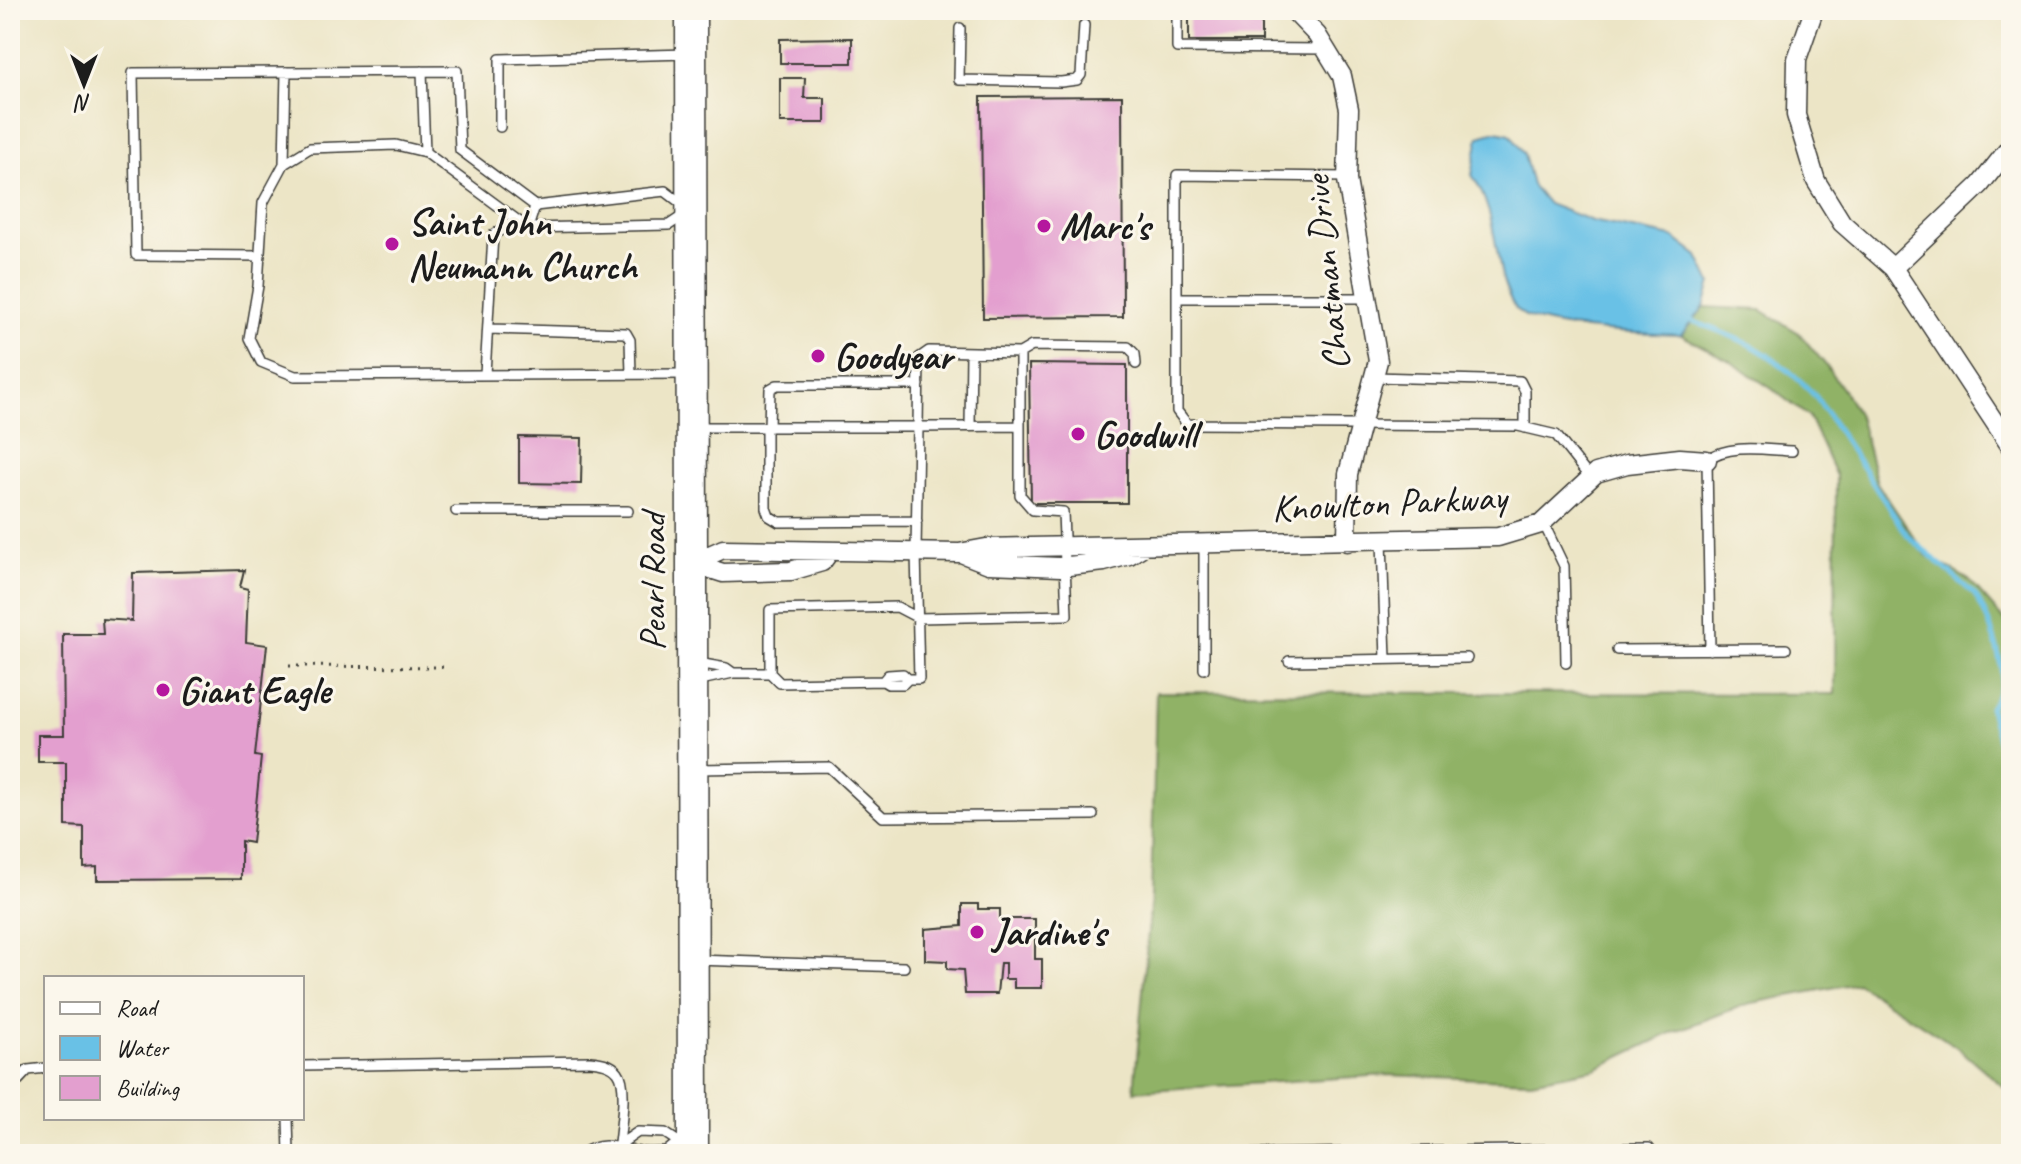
<svg xmlns="http://www.w3.org/2000/svg" width="2021" height="1164" viewBox="0 0 2021 1164" font-family="Caveat,sans-serif">
  <rect width="100%" height="100%" fill="#fbf7ec"/>
  <filter id="ink" filterUnits="userSpaceOnUse"><feTurbulence type="fractalNoise" baseFrequency=".0125" numOctaves="2"/><feDisplacementMap in="SourceGraphic" scale="16" xChannelSelector="R" yChannelSelector="G"/><feConvolveMatrix kernelMatrix="1 2 1 2 8 2 1 2 1" color-interpolation-filters="sRGB"/></filter>
  <filter id="wash" filterUnits="userSpaceOnUse"><feTurbulence type="fractalNoise" baseFrequency=".006" numOctaves="4" result="noise"/><feDisplacementMap in="SourceGraphic" scale="32" xChannelSelector="R" yChannelSelector="G"/><feGaussianBlur stdDeviation="1.8" result="paint"/><feColorMatrix in="noise" values="0 0 0 0 0 0 0 0 0 0 0 0 0 0 0 0 0 1.4 0 .05"/><feComposite in="paint" operator="in"/></filter>
  <g filter="url(#wash)">
    <rect width="100%" height="100%" fill="#ece5c6"/>
    <path fill="#90b266" stroke="#566741" stroke-width="2" d="M1704 307 1761 310 1799 333 1825 364 1847 396 1860 420 1877 483 1926 555 1969 580 2011 628V1093L1957 1047 1857 983 1747 1004 1673 1032 1595 1069 1531 1081 1387 1075 1134 1091 1151 899 1156 692 1835 694 1836 476 1809 417 1772 389 1728 360 1681 335Z"/>
    <path fill="#69c1e6" stroke="#426e81" stroke-width="2" d="M1496 131 1510 134 1524 154 1532 185 1548 204 1592 221 1673 237 1698 256 1711 283 1704 307 1681 335C1650 334 1536 331 1517 310 1511 303 1504 285 1502 276 1494 241 1493 206 1472 175L1479 136Z"/>
    <g fill="none" stroke-linecap="round" stroke-linejoin="round">
      <path stroke="#69c1e6" stroke-width="5" d="M1692 321C1745 340 1777 354 1816 397L1907 535 1975 595C1987 613 2006 665 2001 686 1999 693 1994 701 1990 708L1999 743 2005 795 2011 809"/>
    </g>
    <g id="blocks">
      <path fill="#e39fcf" d="M1189 10H1261V41H1189Z
        M852 38V63H780V39Z
        M780 78H805L804 98H825V123H780Z
        M1122 96 1123 317 983 318 981 97Z
        M1029 364 1127 365V503H1031Z
        M519 437 582 438 581 484 519 483Z
        M244 570 240 587 248 589 246 642 267 645 255 756 261 757 252 843 241 841V879L97 880V867L84 868V827L66 826V762H38V735H64L63 634H103L102 619 132 621 133 573Z
        M962 904H978V909H1000V919H1035V959H1042V988H1014V979H1005V963H1000L997 994H965L963 970 947 969V961L925 960V929L962 926Z"/>
    </g>
  </g>
  <g filter="url(#ink)">
    <use href="#blocks" fill-opacity="0" stroke="#3b3a36" stroke-width="2"/>
    <g fill="none" stroke-linecap="round" stroke-linejoin="round">
      <defs>
        <path id="lane" d="M1177 10V48L1326 49
          M960 28 959 80 1061 82 1077 80 1081 75 1084 25
          M422 71 425 152
          M500 127V59L688 54
          M284 164 286 72
          M1347 177 1177 175V411L1187 424 1518 426 1556 435 1590 478
          M684 215 669 225 528 228 425 152 396 145 310 148 284 164 263 203 258 286 249 338 261 362 295 376 688 374
          M528 228 535 206
          M260 256 136 255 133 73 457 71 460 150 535 206 665 191 686 207
          M1177 298H1368
          M489 329 626 333 630 340 631 374
          M485 374 493 235 517 220
          M1374 377 1520 381 1525 391V428
          M970 426 971 352
          M1019 426 918 427 919 358 929 351 1020 353
          M695 427H918L916 552 919 679H908L903 674 888 675 883 681
          M766 427V508L769 516 779 522 917 521
          M769 427 770 389 777 385H919
          M456 511H628
          M1543 522 1564 566 1566 663
          M1382 541 1386 659
          M1204 544V669
          M1617 650 1786 649
          M1710 650 1707 460C1728 443 1766 450 1792 451
          M1289 661 1467 658
          M698 663 726 668 733 673
          M770 673 780 683 883 681 888 684H903L908 679
          M696 681 733 673H770V610L897 607 918 618 1067 615 1063 512 1033 510 1020 495V353L1032 346 1128 347 1135 354 1136 364
          M698 769 829 767 883 817 1093 815
          M695 960 904 967
          M302 1066 589 1061C599 1062 611 1063 618 1072 629 1086 619 1135 618 1154
          M10 1089 28 1070 46 1068
          M288 1118 289 1154
          M619 1145 638 1132 665 1133 680 1143
          M582 1154C602 1140 618 1148 639 1152 648 1153 657 1152 666 1152L677 1143
          M1242 1154 1649 1148 1653 1154"/>
        <path id="street" d="M1293 10 1317 35 1342 76 1349 109 1347 180 1378 361 1348 474 1347 542
          M1814 10 1797 59 1796 115 1816 181 1842 223 1893 268 2011 447
          M1893 268 1980 185 2011 146
          M961 553 989 564 1060 567 1104 562 1129 555 1142 547
          M692 563 723 549 959 553 986 548 1498 537 1541 524 1596 473 1627 464 1680 458 1707 460
          M692 563 723 573 791 571 822 562 830 551"/>
        <path id="primary" d="M691 10 693 1154"/>
      </defs>
      <use href="#lane" stroke="#3b3a36" stroke-width="12"/>
      <use href="#street" stroke="#3b3a36" stroke-width="21"/>
      <use href="#primary" stroke="#3b3a36" stroke-width="33"/>
      <path stroke="#3b3a36" stroke-width="3" stroke-dasharray="2 6" stroke-linecap="butt" d="M289 666 443 667"/>
      <use href="#lane" stroke="#fff" stroke-width="9"/>
      <use href="#street" stroke="#fff" stroke-width="18"/>
      <use href="#primary" stroke="#fff" stroke-width="30"/>
    </g>
  </g>
  <g fill="#b5179e" stroke="#fbf7ec" stroke-width="3">
    <circle cx="1044" cy="226" r="8"/>
    <circle cx="392" cy="244" r="8"/>
    <circle cx="818" cy="356" r="8"/>
    <circle cx="1078" cy="434" r="8"/>
    <circle cx="163" cy="690" r="8"/>
    <circle cx="977" cy="932" r="8"/>
  </g>
  <g text-anchor="middle" stroke-width="6" stroke-linejoin="round" paint-order="stroke">
    <g font-size="38" font-weight="bold" fill="#1c1c1c" stroke="#fbf7ec" text-anchor="start">
      <text x="408" y="235">Saint John<tspan x="408" dy="44">Neumann Church</tspan></text>
      <text x="1060" y="239">Marc's</text>
      <text x="834" y="369">Goodyear</text>
      <text x="1094" y="447">Goodwill</text>
      <text x="179" y="703">Giant Eagle</text>
      <text x="993" y="945">Jardine's</text>
    </g>
    <g font-size="38" fill="#1c1c1c" stroke="#fbf7ec">
      <text transform="translate(1326 273) rotate(-96)" y="13">Chatman Drive</text>
      <text transform="translate(1389 502) rotate(-3)" y="13">Knowlton Parkway</text>
      <text transform="translate(652 582) rotate(-90)" y="13">Pearl Road</text>
    </g>
  </g>
  <rect width="2021" height="1164" fill="none" stroke="#fbf7ec" stroke-width="40"/>
  <rect x="44" y="976" width="260" height="144" fill="#fbf7ec" stroke="#a29f99" stroke-width="2"/>
  <rect x="60" y="1002" width="40" height="12" fill="#ffffff" stroke="#a29f99" stroke-width="2"/>
  <text x="116" y="1016" font-size="24" fill="#1c1c1c">Road</text>
  <rect x="60" y="1036" width="40" height="24" fill="#69c1e6" stroke="#a29f99" stroke-width="2"/>
  <text x="116" y="1056" font-size="24" fill="#1c1c1c">Water</text>
  <rect x="60" y="1076" width="40" height="24" fill="#e39fcf" stroke="#a29f99" stroke-width="2"/>
  <text x="116" y="1096" font-size="24" fill="#1c1c1c">Building</text>
  <g transform="translate(84 84) rotate(180)" stroke="#fbf7ec" stroke-width="6" paint-order="stroke">
  <path d="M0-6L14 30L0 20L-14 30Z" fill="#1c1c1c"/>
  <text y="-12" font-size="22" font-weight="bold" text-anchor="middle" fill="#1c1c1c">N</text>
  </g>
</svg>
